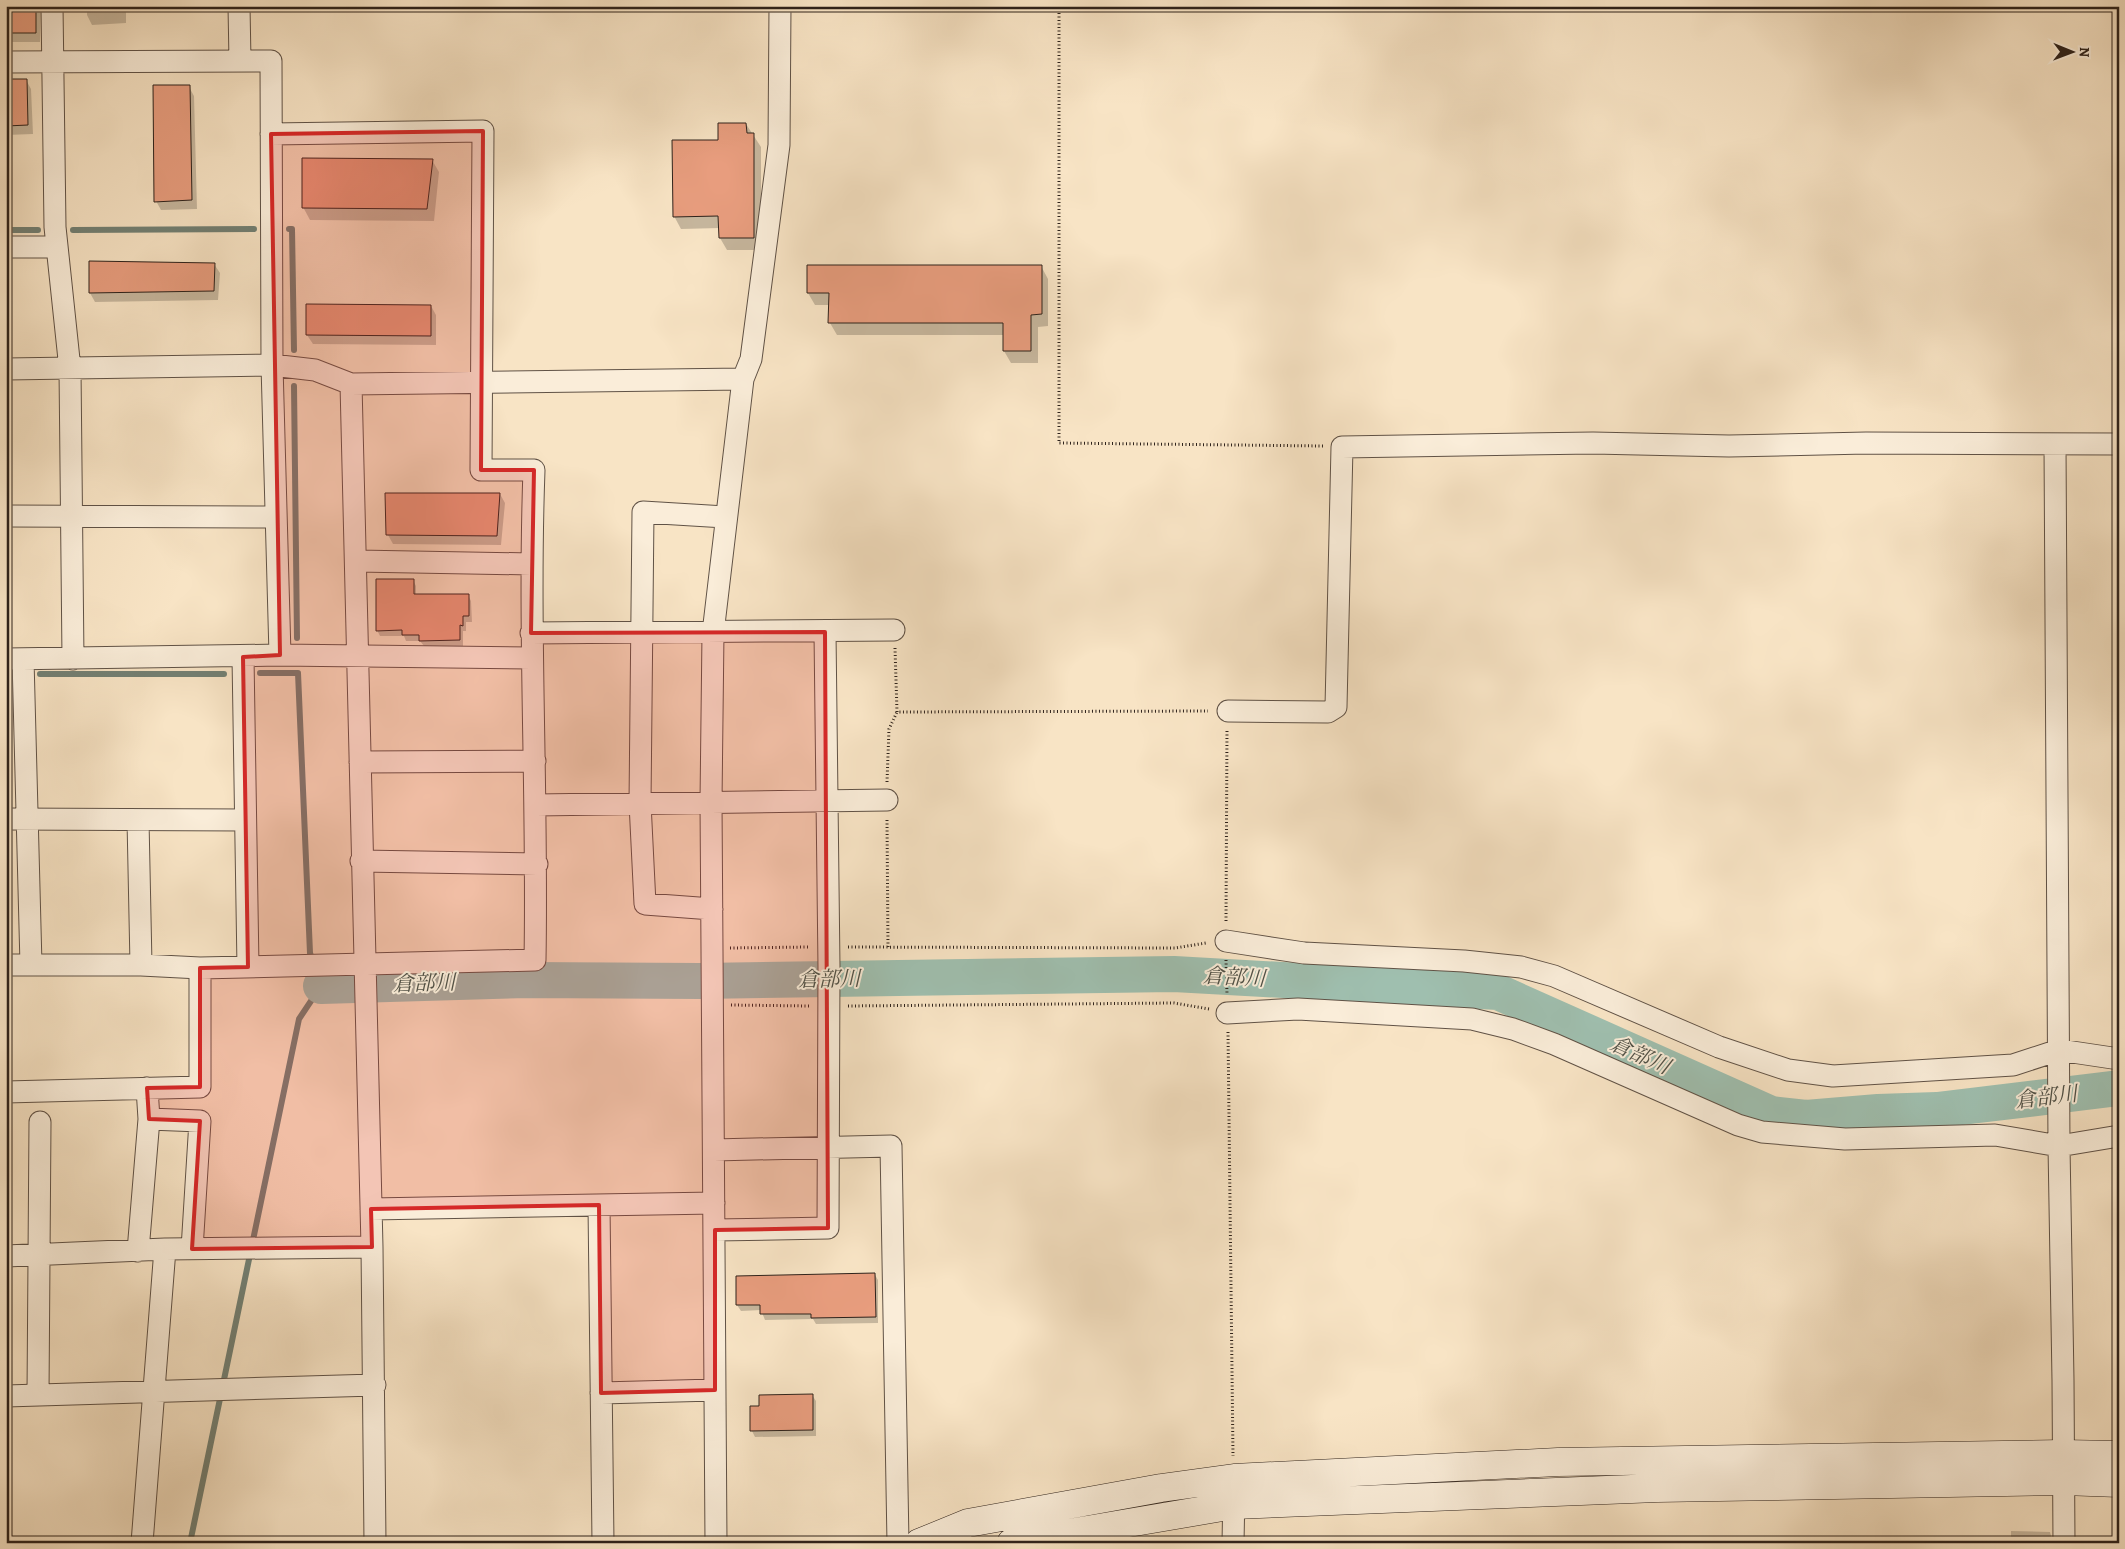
<svg xmlns="http://www.w3.org/2000/svg" width="2125" height="1549" viewBox="0 0 2125 1549" font-family="Alegreya,'Noto Serif JP',serif">
  <rect width="100%" height="100%" fill="#f8e4c5"/>
  <filter id="stains"><feTurbulence type="fractalNoise" baseFrequency=".004" numOctaves="4"/><feColorMatrix values="0 0 0 0 .2 0 0 0 0 .09 0 0 0 0 .02 0 0 0 .5 -.17"/></filter>
  <radialGradient id="worn" r=".72"><stop offset=".6" stop-color="#630" stop-opacity="0"/><stop offset="1" stop-color="#630" stop-opacity=".3"/></radialGradient>
  <path fill="#0003" d="M6 6H41L40 42H6Z
    M87 6H126V23L92 25 87 15Z
    M26 80 31 89 33 134 6 135V81Z
    M189 87 194 96 197 209 161 210 156 201Z
    M746 124 761 147V250H727L720 238V228L681 229 674 216 720 141Z
    M432 160 439 172 434 221 310 220 303 207Z
    M214 264 220 273 218 300 95 302 90 293Z
    M1041 266 1048 279V326L1038 327V363H1011L1004 351V335H837L830 323V305H815L808 293Z
    M431 306 436 315V345L313 344 307 335Z
    M500 494 505 503 501 545 393 544 388 535Z
    M413 580 416 586V595H468L471 601 472 622H466V631H463V646H424L420 641H406L404 636H380L377 630Z
    M875 1275 878 1280V1323L816 1324 813 1319 765 1320 761 1310 741 1311 737 1305Z
    M812 1395 816 1401V1436L755 1437 752 1431 751 1407Z
    M2011 1531 2050 1532 2053 1543H2011Z"/>
  <g fill="none" stroke-linecap="round" stroke-linejoin="round">
    <path stroke="#728074" stroke-width="6" d="M289 229H292L294 350
      M6 230H38
      M73 230 254 229
      M294 386 297 638
      M40 674H224
      M190 1543 299 1019 321 986 310 953 298 673H260"/>
    <path stroke="#9fbfaf" stroke-width="36" d="M321 986 526 980 700 981 1174 974 1498 992 1771 1114 1806 1118 1878 1112 1937 1110 2119 1088"/>
  </g>
  <path fill="#e89d7e" stroke="#2e221b" d="M6 6H36V33H6Z
    M6 79H27L28 125 6 126Z
    M153 85H190L192 200 154 202Z
    M718 123H746L747 133H754V238H719L718 216 673 217 672 140H718Z
    M302 158 433 159 427 209 302 208Z
    M89 261 215 263 214 291 89 293Z
    M807 265H1042V314L1031 315V351H1003V323H828L829 293H807Z
    M306 304 431 305V336L306 335Z
    M385 493H500L497 536 386 535Z
    M376 579H414V594H469V616H463V626L460 625V640L419 641V635H402V630L376 631Z
    M875 1273 876 1317 811 1318V1314H760V1305H736V1276Z
    M813 1394V1430L750 1431V1406H759V1395Z"/>
  <g fill="none" stroke-linecap="round" stroke-linejoin="round">
    <defs>
      <path id="street" d="M52 6 55 227 70 369 73 659
        M239 6 240 61
        M6 62 271 61 272 365 280 655
        M6 247H57
        M6 369 272 365 315 370 351 384 372 1247 375 1543
        M351 384 743 379
        M2055 444 2059 1146 2063 1380 2064 1543
        M6 516 276 517
        M357 561 531 564
        M531 633 894 630
        M243 657 248 967
        M6 659 280 655 531 658
        M23 659 31 965
        M1228 711 1328 712 1336 707 1342 447 1593 443 1729 446 1866 443 2119 444
        M360 762 535 761
        M536 805 887 800
        M6 819 245 820
        M138 820 141 965
        M361 861 537 864
        M712 909 645 904 640 803 643 512 725 517
        M1226 941 1304 953 1464 961 1521 967 1554 976 1719 1047 1788 1070 1833 1076 2013 1065 2059 1050 2119 1059
        M6 965H141L200 968 535 960C538 797 528 633 534 470H481L483 131 271 134
        M1227 1013 1298 1009 1472 1019 1513 1029 1554 1044 1738 1125 1762 1132 1845 1139 1995 1135 2059 1146 2119 1136
        M6 1092 200 1087V968
        M149 1119 200 1121 192 1249
        M714 1150 891 1146 898 1543
        M599 1205 603 1543
        M371 1209 714 1203
        M715 1230 828 1228 829 967 825 632
        M138 1251 149 1119 147 1088
        M6 1256 165 1249 372 1247
        M601 1393 715 1390
        M38 1395 40 1122
        M6 1396 375 1385
        M142 1543 165 1249
        M716 1543 711 802 713 633 743 379 751 359 779 145 780 6
        M1233 1543 1234 1491"/>
      <path id="secondary" d="M919 1543 968 1523 1161 1488 1234 1478 1558 1462 2062 1454 2119 1455
        M1011 1543 1234 1505 1657 1488 2063 1481 2119 1483"/>
    </defs>
    <use href="#street" stroke="#605246" stroke-width="23"/>
    <use href="#secondary" stroke="#2e221b" stroke-width="29"/>
    <path stroke="#2e221b" stroke-width="3" stroke-dasharray="1 2.5" stroke-linecap="butt" d="M1059 6V443L1323 446
      M895 648 897 712 1208 711
      M887 782 889 729 897 712
      M887 820 888 947
      M1226 921 1227 730
      M848 947 1175 948 1206 943
      M730 948 809 947
      M1226 960 1227 994
      M731 1005 810 1006
      M848 1006 1174 1003 1209 1009
      M1228 1032 1233 1456"/>
    <use href="#street" stroke="#faedd9" stroke-width="21"/>
    <use href="#secondary" stroke="#faedd9" stroke-width="28"/>
  </g>
  <path fill="#d62828" fill-opacity="0.2" stroke="#d62828" stroke-width="4" stroke-linejoin="round" d="M483 131 481 470H534L531 633 825 632 828 1228 715 1230V1390L601 1393 599 1205 371 1209 372 1247 192 1249 200 1121 149 1119 147 1088 200 1087V968L248 967 243 657 280 655 271 134Z"/>
  <g text-anchor="middle" stroke-width="4" stroke-linejoin="round" paint-order="stroke">
    <g font-size="21" font-style="italic" fill="#505147" stroke="#faedd9">
      <text transform="translate(1234 977) rotate(3)" y="7">倉部川</text>
      <text transform="translate(829 979) rotate(-1)" y="7">倉部川</text>
      <text transform="translate(424 983) rotate(-2)" y="7">倉部川</text>
      <text transform="translate(1640 1055) rotate(24)" y="7">倉部川</text>
      <text transform="translate(2046 1097) rotate(-7)" y="7">倉部川</text>
    </g>
  </g>
  <rect width="2125" height="1549" fill="none" stroke="#f8e4c5" stroke-width="25"/>
  <rect x="8" y="8" width="2110" height="1534" fill="none" stroke="#2e221b" stroke-width="2.5"/>
  <rect x="12" y="12" width="2100" height="1524" fill="none" stroke="#2e221b"/>
  <g transform="translate(2072 52) rotate(91)" stroke="#faedd9" stroke-width="4" paint-order="stroke">
  <path d="M0-4L9 19L0 12L-9 19Z" fill="#2e221b"/>
  <text y="-8" font-size="14" font-weight="bold" text-anchor="middle" fill="#2e221b">N</text>
  </g>
  <rect width="100%" height="100%" filter="url(#stains)"/>
  <rect width="100%" height="100%" fill="url(#worn)"/>
</svg>
